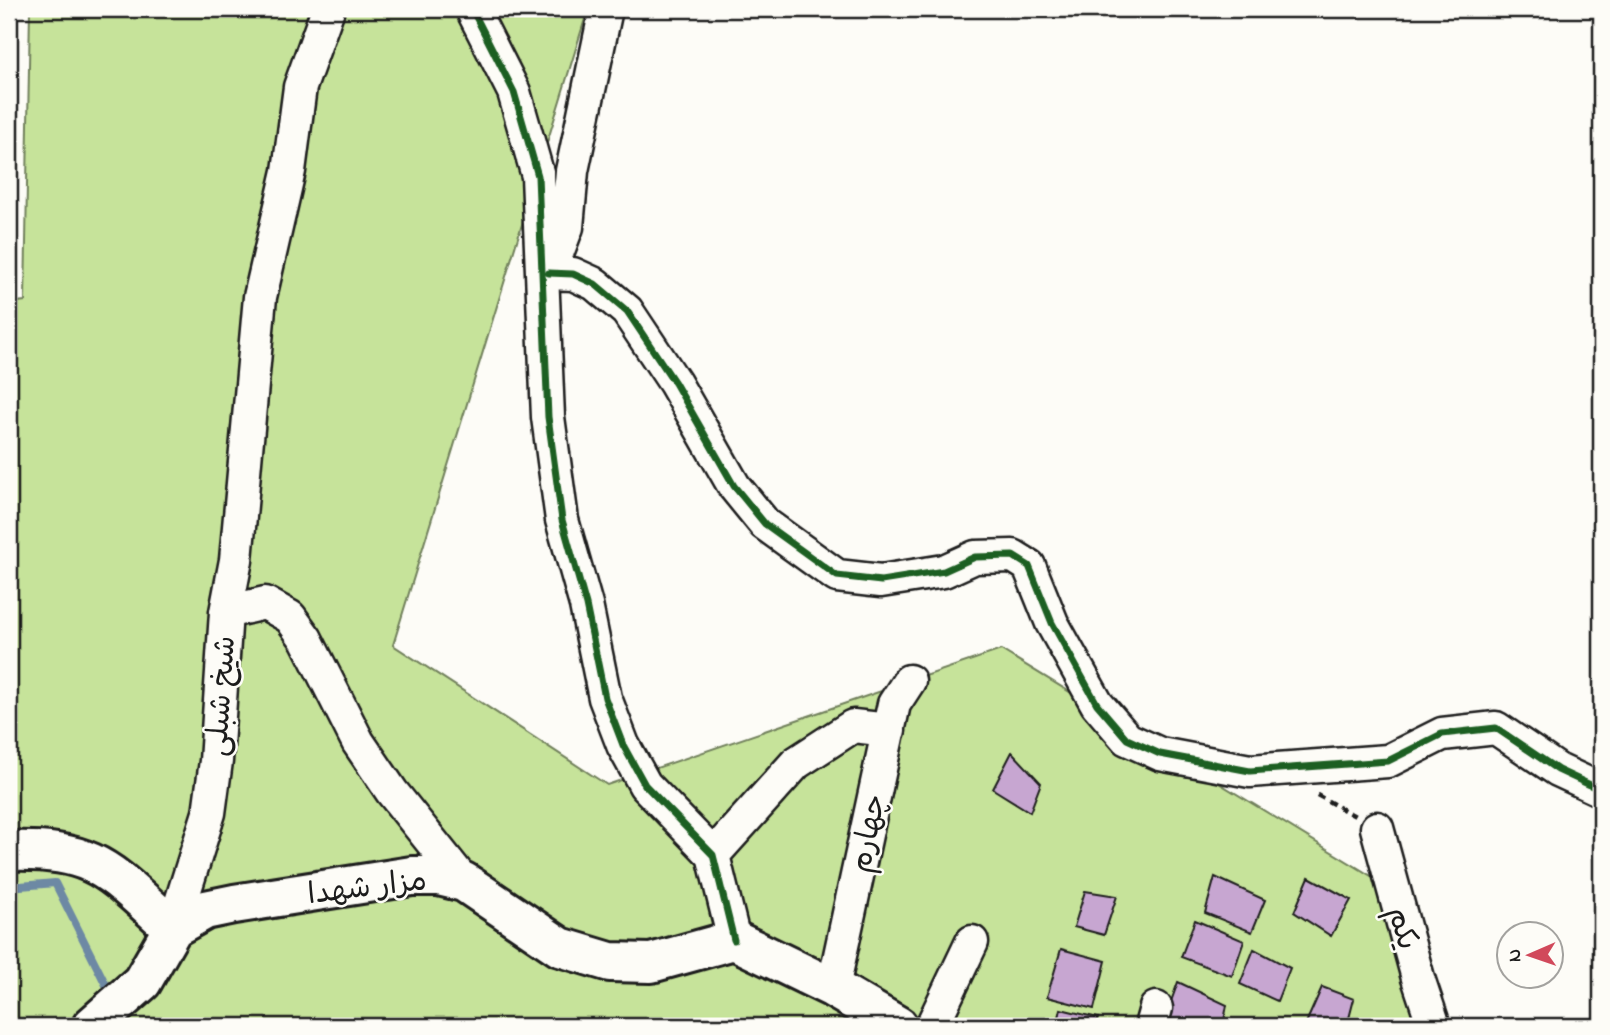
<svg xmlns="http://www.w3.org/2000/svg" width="1610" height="1035" viewBox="0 0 1610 1035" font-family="'Indie Flower','Playpen Sans Arabic',sans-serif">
  <rect width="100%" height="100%" fill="#fdfcf7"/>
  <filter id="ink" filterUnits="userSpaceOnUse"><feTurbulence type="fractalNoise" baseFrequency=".0143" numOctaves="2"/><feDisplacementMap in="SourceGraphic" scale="14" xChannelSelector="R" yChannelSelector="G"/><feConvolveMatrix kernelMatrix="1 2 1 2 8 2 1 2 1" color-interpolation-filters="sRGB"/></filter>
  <g filter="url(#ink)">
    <path fill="#c6e39a" stroke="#71805b" stroke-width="2" d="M30 9H588L393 645 607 785 1001 650 1394 890 1438 1026H9V303L25 301Z"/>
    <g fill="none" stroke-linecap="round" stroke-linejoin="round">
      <path stroke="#6d89a4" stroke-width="8" d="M9 887 55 883 111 995"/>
    </g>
    <path fill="#c7a6d1" stroke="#1c1c1c" stroke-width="2" d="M1012 752 1041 783 1030 812 993 789Z
      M1215 877 1265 900 1252 932 1205 913Z
      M1309 877 1351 900 1331 936 1294 912Z
      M1085 891 1117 896 1104 935 1074 927Z
      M1195 920 1244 941 1232 976 1181 957Z
      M1061 949 1106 961 1094 1009 1047 997Z
      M1254 949 1290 968 1277 1001 1240 984Z
      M1178 982 1227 1005 1223 1026H1174L1164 1021Z
      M1322 987 1354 999 1347 1026H1314L1306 1023Z
      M1061 1009 1098 1018 1096 1026H1057Z"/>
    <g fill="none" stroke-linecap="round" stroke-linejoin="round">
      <defs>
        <path id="minor" d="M472 9 514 92 538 176 548 417 562 520 586 605 605 698 623 745 645 785 713 855 734 940
          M549 273 573 274 595 284 627 311 675 383 734 486 765 524 837 576 881 581 944 571 975 557 1013 556 1029 566 1052 623 1097 704 1127 739 1160 754 1250 771 1388 761 1442 734 1496 728 1558 770 1601 790
          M548 277 567 227 572 171 606 9
          M226 612 236 560 260 297 289 171 300 87 328 9
          M1377 828 1418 978 1434 1026
          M713 855 796 763 853 726 889 730
          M173 928 209 813 216 761 226 612 265 603 290 617 306 639 358 742 392 792 464 882
          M833 988 894 704 909 681
          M932 1026 972 942
          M1151 1026 1156 1008"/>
        <path id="tertiary" d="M9 851C98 848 110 873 173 928
          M173 928 205 910 234 904 412 876H439L464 882 560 947 610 962 651 963 734 940 833 988 898 1026
          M92 1026 142 982 173 928"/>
      </defs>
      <use href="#minor" stroke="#1c1c1c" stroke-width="37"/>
      <use href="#tertiary" stroke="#1c1c1c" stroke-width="44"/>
      <path stroke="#1c1c1c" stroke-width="4.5" stroke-dasharray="7 5" stroke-linecap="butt" d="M1317 795 1355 816"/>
      <use href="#minor" stroke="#fdfcf7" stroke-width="32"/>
      <use href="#tertiary" stroke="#fdfcf7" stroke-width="38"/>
      <defs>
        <path id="cycleway" d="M472 9 514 92 538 176 548 417 562 520 586 605 605 698 623 745 645 785 713 855 734 940
          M549 273 573 274 595 284 627 311 675 383 734 486 765 524 837 576 881 581 944 571 975 557 1013 556 1029 566 1052 623 1097 704 1127 739 1160 754 1250 771 1388 761 1442 734 1496 728 1558 770 1601 790"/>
      </defs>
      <use href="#cycleway" stroke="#fdfcf7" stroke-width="11"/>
      <use href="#cycleway" stroke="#1b5e20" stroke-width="7"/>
    </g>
  </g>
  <g text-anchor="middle" stroke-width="5" stroke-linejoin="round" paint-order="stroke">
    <g font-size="30" fill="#1c1c1c" stroke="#fdfcf7">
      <text transform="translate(220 696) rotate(-86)" y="10">شیخ شبلی</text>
      <text transform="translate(867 833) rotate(-78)" y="10">چهارم</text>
      <text transform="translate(367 886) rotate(-7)" y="10">مزار شهدا</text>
      <text transform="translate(1404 928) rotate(75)" y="10">یکم</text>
    </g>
  </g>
  <rect width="1610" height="1035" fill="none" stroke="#fdfcf7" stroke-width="35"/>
  <rect x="18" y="18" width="1575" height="1000" fill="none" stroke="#1c1c1c" stroke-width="2.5" filter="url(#ink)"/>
  <g transform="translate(1530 955) rotate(268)"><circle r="33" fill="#fdfcf7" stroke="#a3a29f" stroke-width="2"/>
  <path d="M0-5L12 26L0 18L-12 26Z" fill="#d1495b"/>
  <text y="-10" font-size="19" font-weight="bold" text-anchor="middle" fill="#1c1c1c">N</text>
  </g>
</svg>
